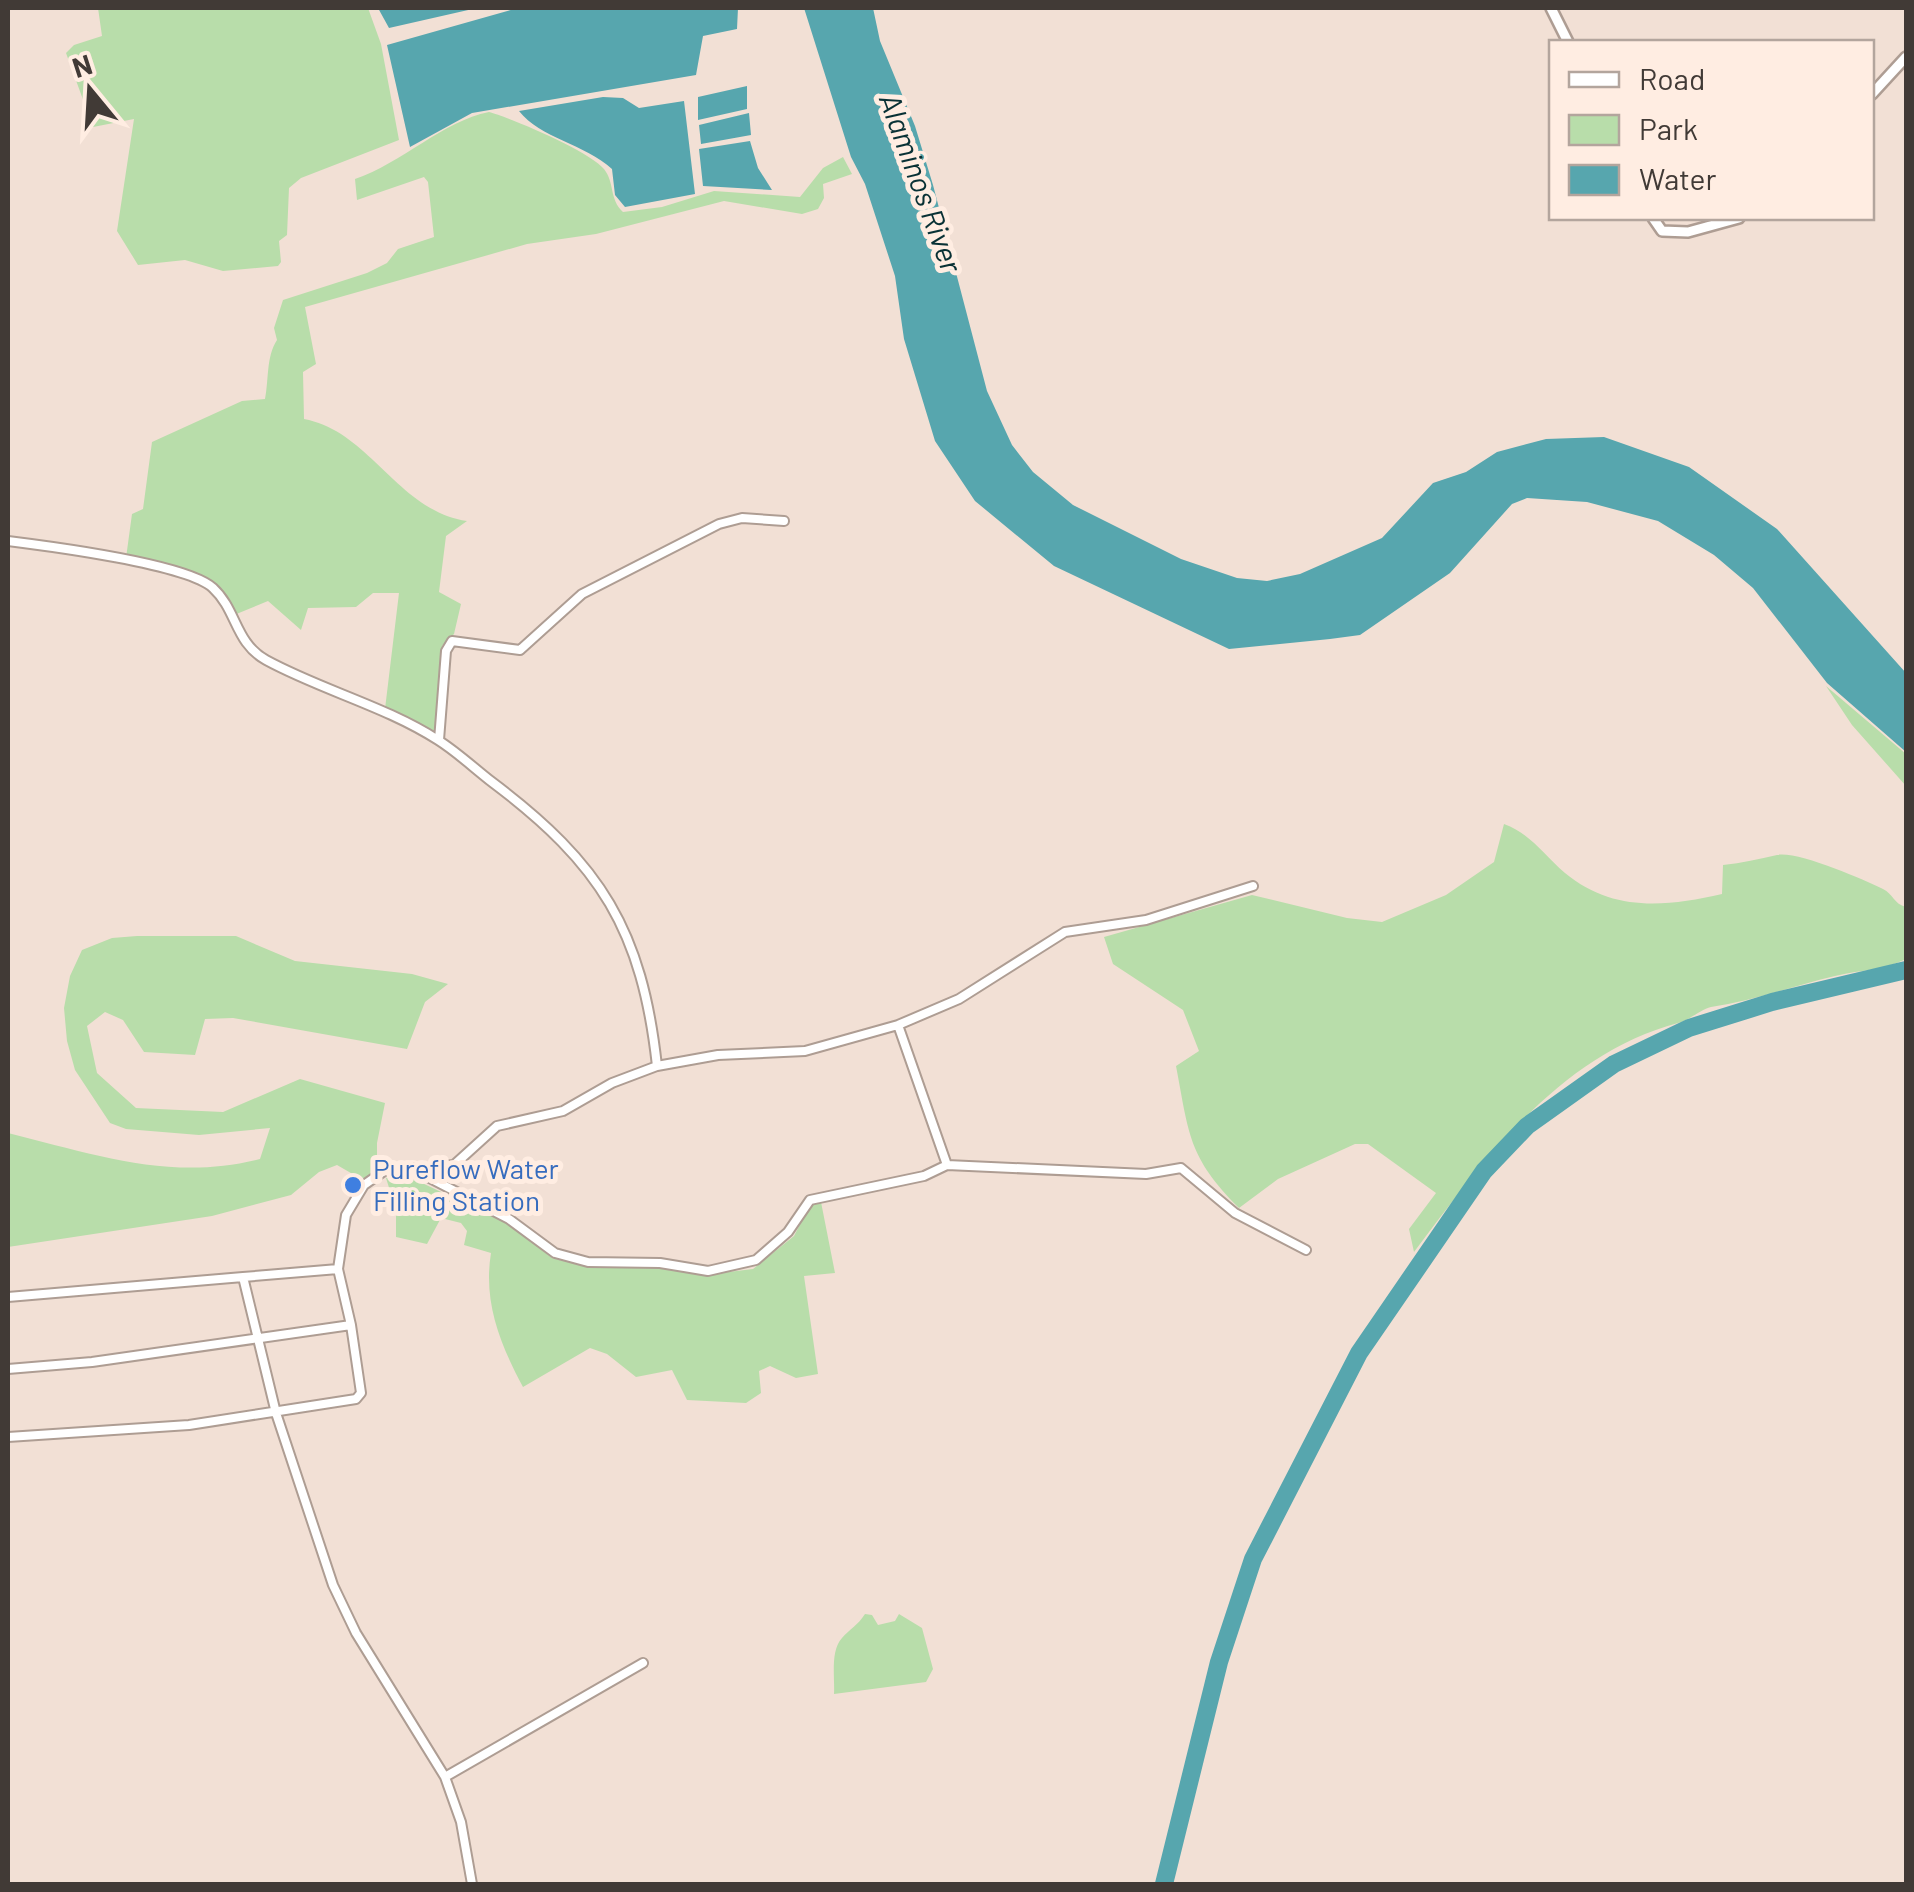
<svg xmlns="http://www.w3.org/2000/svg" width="1914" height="1892" viewBox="0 0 1914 1892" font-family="Barlow,sans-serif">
  <rect width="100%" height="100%" fill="#f2e0d5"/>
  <path fill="#b8ddaa" d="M98 8H368L381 44 399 140 301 178 289 188 287 235 279 241 281 262 278 266 223 271 185 260 138 265 117 231 134 119 93 127 66 53 74 45 102 36Z
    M489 112C512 118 591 152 604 169 615 183 609 199 623 212L662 207 714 191 800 197 823 168 843 157 852 174 823 184 824 198 818 209 802 214 724 201 596 234 527 244 305 307 316 364 303 372 304 419C370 431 398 511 467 521L446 536 439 592 461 604 454 634 442 646 436 735 385 709 399 593H373L356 607 308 608 301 630 268 601 234 615C215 568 169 567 126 558L132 514 143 509 152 442 242 401 265 399C269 379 266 357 277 340L274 328 283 300 367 273 387 263 398 249 434 237 428 182 424 177 357 200 355 179C402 163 443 121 489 112Z
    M1826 686 1906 754V786L1852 725Z
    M1504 824C1531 834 1543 854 1565 873 1612 912 1665 907 1722 894L1723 865C1742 863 1759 859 1777 855 1798 851 1862 879 1883 889 1893 894 1894 904 1906 907V959C1883 970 1860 970 1835 976 1793 986 1752 1001 1711 1007 1701 1009 1690 1020 1678 1023 1561 1054 1484 1159 1414 1252L1409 1229 1436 1193 1368 1144H1355L1278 1179 1239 1208C1188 1157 1189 1134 1176 1066L1199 1051 1183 1010 1113 964 1104 937 1252 895 1347 918 1382 922 1446 895 1494 862Z
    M137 936H236L295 961 412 974 448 984 425 1002 407 1049 233 1018 205 1019 195 1055 144 1052 123 1020 105 1012 87 1026 97 1073 136 1108 223 1112 300 1079 385 1103 377 1143V1169L363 1180 337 1165 319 1172 291 1195 212 1216 8 1247V1133C93 1154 172 1182 260 1159L270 1128 199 1135 126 1129 110 1123 75 1070 67 1041 64 1008 70 976 82 950 112 938Z
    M403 1174 509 1224 552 1258 584 1266 666 1267 704 1275 753 1269 794 1236 810 1205 821 1202 835 1273 804 1276 818 1374 796 1378 770 1366 759 1371 761 1393 746 1403 687 1400 672 1370 636 1377 607 1354 590 1348 523 1387C500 1344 483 1302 491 1253L464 1245 467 1231 461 1223 441 1218 427 1244 396 1237V1210L386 1178Z
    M865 1614 872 1615 878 1625 895 1621 899 1614 922 1628 933 1669 926 1682 834 1694C835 1678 830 1651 842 1638 850 1629 858 1625 865 1614Z"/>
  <path fill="#57a6ae" d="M378 8H477L389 28Z
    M518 8H738L737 29 703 36 696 75 472 113 410 147 387 45Z
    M804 8H873L880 41 915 126 933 185 987 391 1012 445 1033 472 1073 505 1181 559 1237 578 1267 581 1300 574 1382 538 1433 483 1466 472 1497 452 1546 439 1604 437 1689 467 1777 529 1906 673V752L1827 683 1753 588 1714 555 1658 521 1587 502 1527 498 1512 504 1450 573 1360 635 1330 639 1229 649 1054 566 975 501 935 441 904 339 895 276 865 184 851 157Z
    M747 86V109L698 120V97Z
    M603 97 623 98 639 108 684 101 695 194 625 207 615 195 612 169C585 144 540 138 519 111Z
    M749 113 751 135 701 144 699 125Z
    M750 141 758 168 772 190 703 186 699 149Z"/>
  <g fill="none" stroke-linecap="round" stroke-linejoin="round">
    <path stroke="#57a6ae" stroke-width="18" d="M1164 1884 1219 1662 1253 1559 1359 1353 1484 1171 1527 1126 1614 1064 1689 1028 1772 1002 1906 970"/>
    <defs>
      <path id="minor" d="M8 541C48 546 187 564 213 588 237 610 235 643 266 660 321 690 385 706 438 740 457 752 474 768 492 782 601 864 642 930 657 1066
        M439 740 446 651 452 641 520 650 582 594 719 524 742 518 784 521
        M898 1025 947 1165 1146 1174 1181 1168 1235 1213 1306 1250
        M416 1171 509 1219 555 1253 588 1262 660 1263 708 1271 756 1260 788 1232 810 1200 924 1176 947 1165
        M243 1277 338 1269
        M8 1297 243 1277 276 1413 333 1585 356 1633 445 1777 461 1822 472 1884
        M8 1369 92 1362 351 1325 338 1269 346 1215 364 1185 384 1171 454 1165 497 1126 563 1111 612 1083 657 1066 718 1055 805 1051 898 1025 959 999 1065 932 1146 920 1253 886
        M8 1437 189 1425 356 1399 361 1393 351 1325
        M445 1777 643 1663"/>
      <path id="tertiary" d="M1551 8 1568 42
        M1872 94 1906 57
        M1653 218 1662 231 1688 232 1739 218"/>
    </defs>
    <use href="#minor" stroke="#ae9d93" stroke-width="12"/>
    <use href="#tertiary" stroke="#ae9d93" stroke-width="14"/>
    <use href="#minor" stroke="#fff" stroke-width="8"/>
    <use href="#tertiary" stroke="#fff" stroke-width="9"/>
  </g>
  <circle fill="#3f7fe0" stroke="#ffede2" stroke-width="4" cx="353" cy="1185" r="10"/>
  <g text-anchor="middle" stroke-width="10" stroke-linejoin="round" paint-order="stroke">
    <g font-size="28" fill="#366cbe" stroke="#ffede2" text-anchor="start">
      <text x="373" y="1179">Pureflow Water<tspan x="373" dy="32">Filling Station</tspan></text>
    </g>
    <g font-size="30" font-style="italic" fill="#093135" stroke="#ffede2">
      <text transform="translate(920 183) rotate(70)" y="10">Alaminos River</text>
    </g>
  </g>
  <rect width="1914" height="1892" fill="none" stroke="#413a36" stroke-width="20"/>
  <rect x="1549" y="40" width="325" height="180" fill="#ffede2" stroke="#b3a59d" stroke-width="2.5"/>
  <rect x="1569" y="72" width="50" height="15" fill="#ffffff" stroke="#b3a59d" stroke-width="2.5"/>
  <text x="1639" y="90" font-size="30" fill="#413a36">Road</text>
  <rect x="1569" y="115" width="50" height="30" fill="#b8ddaa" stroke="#b3a59d" stroke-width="2.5"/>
  <text x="1639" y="140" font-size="30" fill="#413a36">Park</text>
  <rect x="1569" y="165" width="50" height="30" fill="#57a6ae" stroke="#b3a59d" stroke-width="2.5"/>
  <text x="1639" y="190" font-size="30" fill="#413a36">Water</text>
  <g transform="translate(90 90) rotate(342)" stroke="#ffede2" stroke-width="8" paint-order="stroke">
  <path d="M0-8L18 38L0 25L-18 38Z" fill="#413a36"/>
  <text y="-15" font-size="28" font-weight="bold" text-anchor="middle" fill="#413a36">N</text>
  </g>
</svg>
